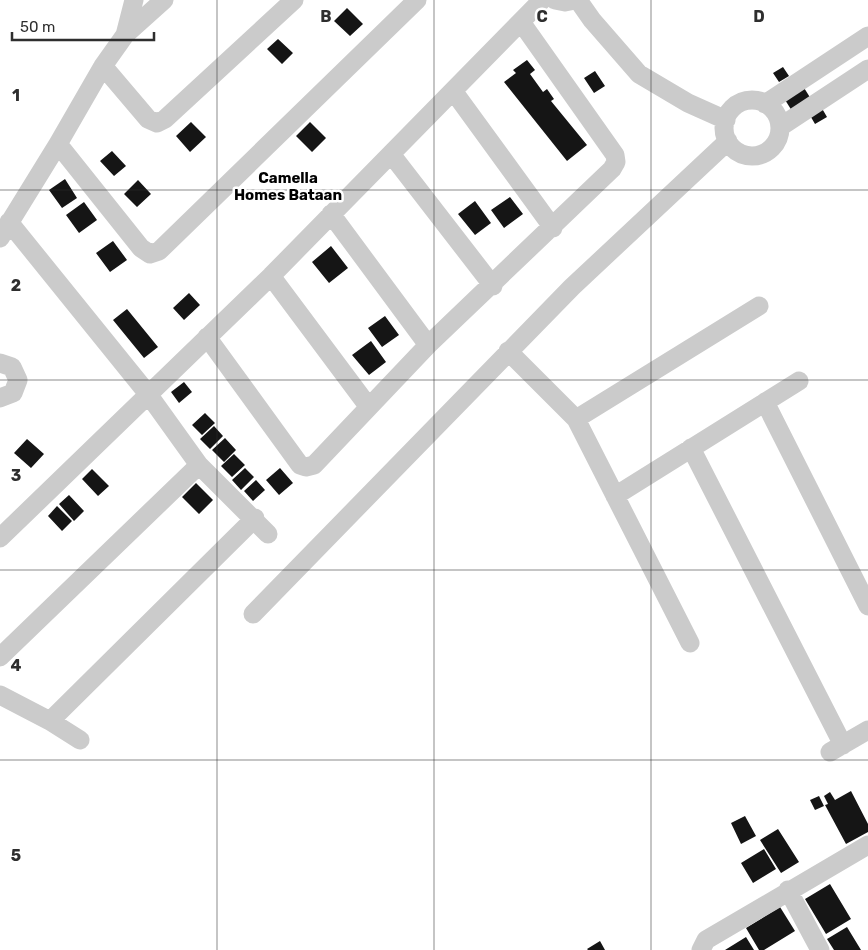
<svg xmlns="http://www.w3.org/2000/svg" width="868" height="950" viewBox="0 0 868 950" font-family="Rubik,sans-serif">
  <rect width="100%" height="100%" fill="#fff"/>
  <path fill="#151515" d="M347 8 363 24 350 36 334 21Z
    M278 39 293 53 282 64 267 49Z
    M527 60 535 70 530 74 543 92 547 89 554 99 551 101 587 145 567 161 504 82 516 73 513 70Z
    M783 67 789 76 779 82 773 73Z
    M595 71 605 86 594 93 584 78Z
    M801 83 811 99 792 111 782 95Z
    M820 105 827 117 815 124 808 112Z
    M191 122 206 137 190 152 176 136Z
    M310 122 326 138 312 152 296 136Z
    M112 151 126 166 114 176 100 161Z
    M65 179 77 198 62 208 49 190Z
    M138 180 151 194 137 207 124 194Z
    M510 197 523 214 504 228 491 210Z
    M475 201 491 223 475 235 458 214Z
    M84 202 97 220 79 233 66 215Z
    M113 241 127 260 110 272 96 253Z
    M331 246 348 268 329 283 312 262Z
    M189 293 200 305 184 320 173 308Z
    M127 309 158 347 144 358 113 320Z
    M385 316 399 335 382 347 368 328Z
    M371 341 386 362 369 375 352 355Z
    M184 382 192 392 179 403 171 392Z
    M205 413 215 423 202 435 192 425Z
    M214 426 223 436 210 449 200 439Z
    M225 438 236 450 224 462 212 450Z
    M27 439 44 454 31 468 14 453Z
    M234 454 245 465 232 477 221 466Z
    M245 468 254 477 241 490 232 480Z
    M280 468 293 483 279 495 266 480Z
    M92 469 109 486 98 496 82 479Z
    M256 480 265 490 253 501 244 491Z
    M196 483 213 500 199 514 182 497Z
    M69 495 84 511 74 521 59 504Z
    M57 506 72 521 62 531 48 516Z
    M851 791 868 824V832L846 844 825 805 828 804 824 796 830 792 835 800Z
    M819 796 824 806 815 810 810 800Z
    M745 816 756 836 741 844 731 823Z
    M778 829 799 862 781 873 760 840Z
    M764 849 776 869 753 883 741 863Z
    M830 884 851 919 826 934 805 899Z
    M780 907 795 931 764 950H759L746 928Z
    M847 927 861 950H834L827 939Z
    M746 937 754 950H725Z
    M600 941 605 950H588L587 949Z"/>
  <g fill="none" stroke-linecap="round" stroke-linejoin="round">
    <path stroke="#cbcbcb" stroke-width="19" d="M164 0 125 35 103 66 58 144 141 248 150 254 159 251 417 0
      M555 0 565 2 575 0
      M578 0 592 20 639 74 688 103 726 120
      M125 35 134 0
      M103 66 148 119 157 123 165 119 294 0
      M454 92 553 228
      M724 128a28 28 0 1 1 56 0a28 28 0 1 1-56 0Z
      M765 104 868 36
      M780 127 868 69
      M391 154 493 286
      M331 214 428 345
      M9 222 148 394 199 465 268 534
      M0 238 58 144
      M271 276 368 406
      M207 337 300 465 306 467 314 465 428 345 612 169 616 162 615 155 521 22
      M508 351 576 419 690 643
      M0 363 12 367 18 380 13 393 0 398
      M765 402 868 606
      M576 419 759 306
      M691 448 843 745
      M615 496 799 381
      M0 538 271 276 542 0
      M253 614 572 287 728 141
      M0 657 199 465
      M0 695 50 721 80 740
      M50 721 255 518
      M830 752 868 730
      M788 890 820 950
      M701 950 706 940 868 845"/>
  </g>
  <path fill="none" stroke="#2e2e2e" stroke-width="1" stroke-opacity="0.55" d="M217 0V950M434 0V950M651 0V950M0 190H868M0 380H868M0 570H868M0 760H868"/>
  <g text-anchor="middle" stroke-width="5" stroke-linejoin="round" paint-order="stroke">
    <g font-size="15" font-weight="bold" fill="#000" stroke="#fff">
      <text x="288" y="183">Camella<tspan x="288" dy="17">Homes Bataan</tspan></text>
    </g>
  </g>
  <g font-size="16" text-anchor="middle" font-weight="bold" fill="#2e2e2e" stroke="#fff" stroke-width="5" stroke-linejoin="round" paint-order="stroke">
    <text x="326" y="22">B</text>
    <text x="542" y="22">C</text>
    <text x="759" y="22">D</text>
    <text x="16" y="101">1</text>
    <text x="16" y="291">2</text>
    <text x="16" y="481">3</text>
    <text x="16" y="671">4</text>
    <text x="16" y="861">5</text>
  </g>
  <path d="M12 32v8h142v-8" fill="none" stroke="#2e2e2e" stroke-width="2.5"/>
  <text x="20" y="32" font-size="15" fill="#2e2e2e" stroke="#ffffff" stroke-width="4" paint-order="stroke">50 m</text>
</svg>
